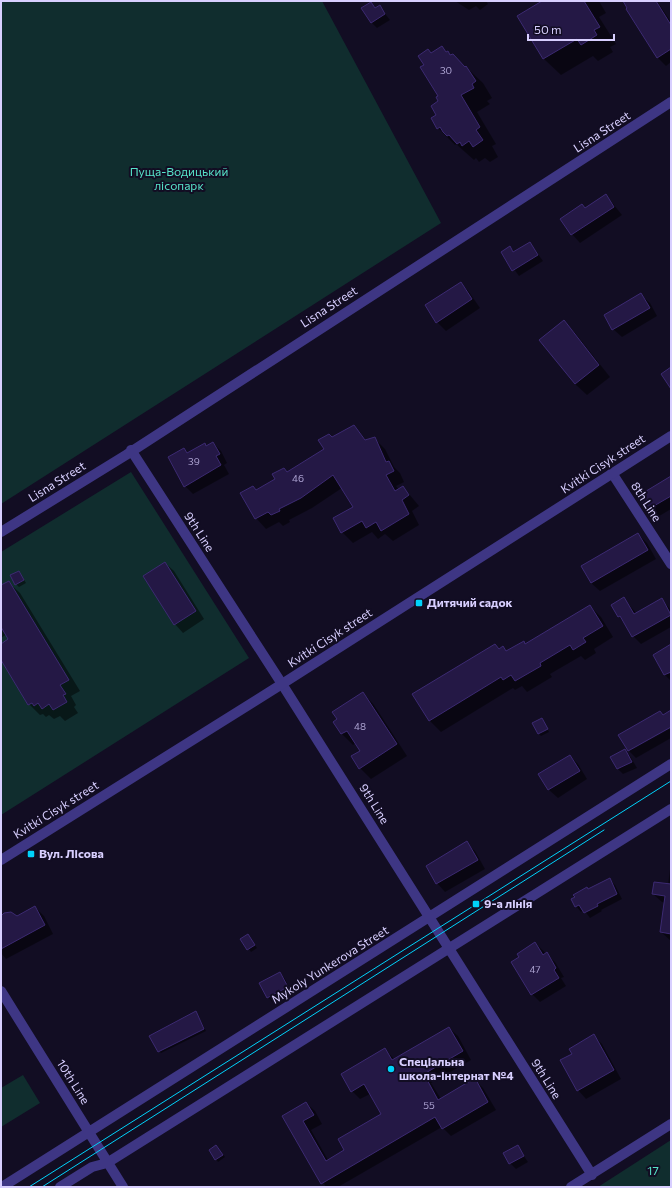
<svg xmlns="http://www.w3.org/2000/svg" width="672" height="1188" viewBox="0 0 672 1188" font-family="Commissioner,sans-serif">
  <rect width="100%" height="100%" fill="#120d23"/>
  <path fill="#102d2e" d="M1 1H322L441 223 1 504Z
    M131 472 249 658 1 815V552Z
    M23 1075 40 1103 1 1127V1088Z
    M671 1140V1187H598Z"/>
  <path fill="#0007" d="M455 1H486L488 4 480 10 476 6 469 10Z
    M544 1H599L606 13 599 17 616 44 610 47 613 52 598 61 593 56 561 75 544 59 518 16Z
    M642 1H657L671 22V62L666 66 658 58 627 10Z
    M371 3 376 8 379 6 390 20 377 28 371 22Z
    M442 48 451 56 453 55 483 83 492 98 487 101 490 104 477 112 496 144 492 146 498 157 490 162 485 158 479 162 476 158 474 160 456 144 455 145 438 128 439 96 425 65 432 54Z
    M606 195 622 215 580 243 572 234Z
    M530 243 543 261 519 276 502 253 510 248 515 252Z
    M461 283 469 292 480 308 446 331 437 322Z
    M641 295 650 303 657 316 622 337 613 329Z
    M564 322 575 333 610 377 587 395 575 384 541 340Z
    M354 426 367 441 374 438 385 449 394 467 400 473 404 482 396 486 399 490 404 488 419 506 412 511 419 525 393 541 385 534 378 539 372 532 353 543 342 532 355 508 342 488 312 508 289 520 290 522 283 526 279 522 266 529 256 518V491L325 449 332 438Z
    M213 443 221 451 227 463 224 465 229 474 193 494 185 486 184 449 188 453Z
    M671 477V509L656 518 648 510 640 497Z
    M638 534 647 543 656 559 600 591 591 583 582 567Z
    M165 563 174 571 204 619 183 633 175 624Z
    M19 572 26 583 19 587 16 584Z
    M8 582 20 593 80 691 71 696 76 705 74 707 78 713 65 721 60 716 54 719 49 715 46 717 43 714 40 715 29 704 1 658V645L10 639 7 634 1 638V587Z
    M624 599 637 614 662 600 671 610V627L641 644 633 636 619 616Z
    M590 606 601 617 613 637 594 649 596 653 585 660 581 656 550 674 552 677 527 692 522 686 515 690 513 688 441 732 429 720 495 645 500 649 503 647 507 652 523 642 526 645Z
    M671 646V681L665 675 654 655Z
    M363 693 374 705 407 756 371 779 360 768 361 751 356 743 353 745 342 734 334 722Z
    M542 719 549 732 541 736 538 733Z
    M671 728V738L636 758 629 751Z
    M625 750 630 756 637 768 623 774 618 769 612 757Z
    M570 756 578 764 587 779 558 798 549 790 540 775Z
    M466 843 475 851 485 869 445 892 437 883Z
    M670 870H671V941L661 932 665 903 662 902 653 894 668 885Z
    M609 879 615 885 622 899 601 910 602 911 590 918 584 910 581 912 576 906 589 890Z
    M35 907 44 916 53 934 6 959 1 953V919L17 917Z
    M248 935 257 948 251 952 242 939Z
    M535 943 555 962 564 977 561 978 566 986 540 1002 532 994Z
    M280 973 285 979 292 993 273 1003 268 997Z
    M196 1012 206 1031 161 1053 159 1051Z
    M449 1028 458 1036 471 1060 431 1083 441 1099 475 1080 483 1088 496 1110 451 1136 442 1127 338 1187H326L283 1116 306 1103 315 1111 322 1124 311 1130 328 1160 345 1151 382 1114 370 1094 360 1099 352 1091 385 1049 395 1060Z
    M594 1036 602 1044 621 1079 586 1099 578 1090 573 1054Z
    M216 1146 225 1157 218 1162 216 1159Z
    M517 1146 528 1162 516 1169 510 1163Z"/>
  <path fill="#241845" stroke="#3c2a72" d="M542 1H584L600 27 594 30 597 35 581 45 577 39 543 59 517 16Z
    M623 1H656L671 25V49L657 58 626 9 627 8Z
    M371 2 375 8 380 5 385 14 371 23 361 8Z
    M442 46 446 52 448 51 450 55 453 54 465 67 466 66 476 81 472 84 474 88 461 95 480 127 476 130 483 140 473 147 469 141 462 146 460 142 457 144 449 135 447 136 443 132 440 127 437 129 431 118 436 115 431 106 438 101 436 97 438 96 420 67 424 65 418 56 428 49 431 53Z
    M606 194 614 207 571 235 560 219 582 204 585 208Z
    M530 242 538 255 512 271 501 252 510 246 513 252Z
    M461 282 472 299 436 323 425 305Z
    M641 293 650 308 612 330 604 315Z
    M564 320 599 365 575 384 539 340Z
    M671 367V389L661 374Z
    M354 425 365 440 375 437 386 462 389 461 394 471 386 475 395 491 403 486 409 495 402 500 409 514 381 531 376 522 366 528 362 521 341 533 333 518 353 507 333 475 301 498 279 509 280 511 271 515 268 512 255 519 240 493 253 486 256 490 275 479 272 474 284 468 287 472 324 449 318 440 329 434 332 437Z
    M213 442 220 454 216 456 221 465 184 487 168 457 184 448 187 453 205 443 206 446Z
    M671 476V496L647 510 638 496Z
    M638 533 648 550 591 583 581 566Z
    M165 562 196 611 174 625 143 576Z
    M19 571 24 580 15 585 10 575Z
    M9 581 69 680 60 685 66 694 63 695 67 702 53 710 49 704 42 709 38 703 34 706 32 703 28 705 1 660V644L8 639 1 627V585Z
    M624 597 634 614 662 598 671 615 632 637 620 616 618 617 611 605Z
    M590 605 603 626 583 638 586 642 573 650 570 645 540 663 541 666 515 681 511 675 503 680 501 677 429 721 412 694 495 644 499 649 503 646 506 651 524 641 525 644Z
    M671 644V672L664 675 653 655Z
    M363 692 397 744 359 769 351 756 360 751 347 731 341 734 333 722 337 719 332 712Z
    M671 710V727L628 751 618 735 660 711 663 715Z
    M542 718 548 729 538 734 532 723Z
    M625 749 632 762 617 769 610 757Z
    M570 755 580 771 548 790 538 774Z
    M467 841 478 860 436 884 426 866Z
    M610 878 617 894 597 904 598 906 584 913 579 905 575 907 571 899 575 897 573 895 587 887 588 889Z
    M654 882 671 884V934L660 932 665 896 652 894Z
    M35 906 45 925 1 949V916L4 913 11 912 17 916Z
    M248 934 255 945 247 950 240 939Z
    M535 942 543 955 547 952 556 968 554 970 559 978 531 995 511 962 519 957 517 954Z
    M280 972 288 987 267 998 259 983Z
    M196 1011 204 1029 158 1052 149 1036Z
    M449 1027 463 1051 424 1074 438 1100 475 1078 488 1102 442 1129 435 1117 321 1184 282 1116 306 1102 314 1115 303 1121 326 1161 344 1150 338 1139 381 1114 364 1084 351 1092 341 1074 385 1048 392 1060Z
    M594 1034 614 1070 577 1091 560 1060 572 1054 569 1049Z
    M216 1145 223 1155 215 1160 209 1150Z
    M518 1145 524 1156 509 1164 503 1153Z"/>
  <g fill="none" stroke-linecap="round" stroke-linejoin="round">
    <path stroke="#3e3684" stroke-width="10" d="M131 450 282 684 592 1175
      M612 473 671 564
      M1 532 126 455 671 102
      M1 991 123 1187
      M2 1187 671 764
      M60 1187 92 1167 107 1163 671 809
      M571 1187 671 1124"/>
    <path stroke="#3e3684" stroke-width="10" d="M1 860 282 684 671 436"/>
    <path stroke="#00d2fa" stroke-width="1" d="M29 1187 671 781
      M42 1187 604 830"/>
  </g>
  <g fill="#00d2fa" stroke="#120d23" stroke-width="1.5">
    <rect x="415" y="599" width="8" height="8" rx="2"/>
    <rect x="27" y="850" width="8" height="8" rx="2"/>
    <rect x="472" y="900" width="8" height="8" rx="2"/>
    <circle cx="391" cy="1069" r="4"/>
  </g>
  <g text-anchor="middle" stroke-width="4" stroke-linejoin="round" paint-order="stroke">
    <g font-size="10" fill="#aba1d0">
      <text x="446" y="74">30</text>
      <text x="194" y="465">39</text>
      <text x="298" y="482">46</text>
      <text x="360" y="730">48</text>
      <text x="535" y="973">47</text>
      <text x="429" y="1109">55</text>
    </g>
    <g font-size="12" fill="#d8cfff" stroke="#120d23">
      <text transform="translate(602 132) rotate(-33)" y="4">Lisna Street</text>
      <text transform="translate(329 307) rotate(-33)" y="4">Lisna Street</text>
      <text transform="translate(603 464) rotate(-33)" y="4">Kvitki Cisyk street</text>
      <text transform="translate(57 482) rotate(-32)" y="4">Lisna Street</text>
      <text transform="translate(646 502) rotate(57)" y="4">8th Line</text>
      <text transform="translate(199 532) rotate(57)" y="4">9th Line</text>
      <text transform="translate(330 638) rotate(-33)" y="4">Kvitki Cisyk street</text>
      <text transform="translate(374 804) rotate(58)" y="4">9th Line</text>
      <text transform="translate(56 810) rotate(-32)" y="4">Kvitki Cisyk street</text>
      <text transform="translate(330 965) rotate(-32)" y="4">Mykoly Yunkerova Street</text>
      <text transform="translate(546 1079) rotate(58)" y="4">9th Line</text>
      <text transform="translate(73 1082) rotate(58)" y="4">10th Line</text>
    </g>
    <g font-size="12" fill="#57e3c9" stroke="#120d23">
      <text x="179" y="176">Пуща-Водицький<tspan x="179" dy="14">лісопарк</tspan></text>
      <text x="653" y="1175">17</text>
    </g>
    <g font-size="12" font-weight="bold" fill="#d8cfff" stroke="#120d23" text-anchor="start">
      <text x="427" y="607">Дитячий садок</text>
      <text x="39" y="858">Вул. Лісова</text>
      <text x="484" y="908">9-а лінія</text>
      <text x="399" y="1066">Спеціальна<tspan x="399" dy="14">школа-інтернат №4</tspan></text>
    </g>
  </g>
  <rect width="672" height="1188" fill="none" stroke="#d8cfff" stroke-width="4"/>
  <path d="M528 34v6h86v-6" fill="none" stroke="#d8cfff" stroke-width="2"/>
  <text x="534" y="34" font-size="12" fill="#d8cfff" stroke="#120d23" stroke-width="3" paint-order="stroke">50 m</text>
</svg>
